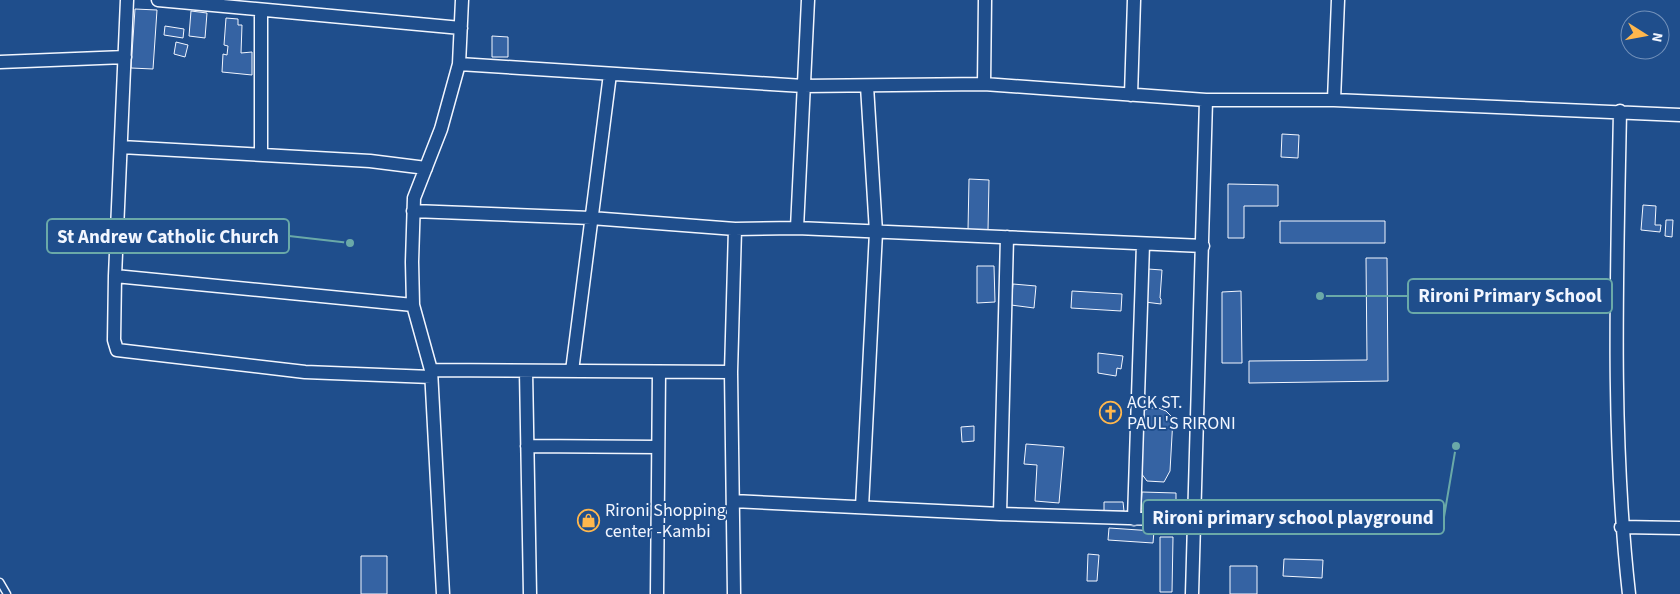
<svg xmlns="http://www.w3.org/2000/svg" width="1680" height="594" viewBox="0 0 1680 594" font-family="'Source Sans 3',sans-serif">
  <rect width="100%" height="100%" fill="#1f4e8c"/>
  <path fill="#3563a3" stroke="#f2f6ff" d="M135 9 157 10 153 69 131 68Z
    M191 11 207 13 205 38 189 36Z
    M226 18 238 19V25H242L241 53 252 52V75L222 72 223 54 227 55 228 46 224 45Z
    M165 26 184 29 183 38 164 35Z
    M492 36 508 37V57H492Z
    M176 42 188 45 185 57 174 54Z
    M1282 134 1299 135 1298 158 1281 157Z
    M969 179 989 180 988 230H968Z
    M1228 184 1278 185V206H1244V238H1228Z
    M1643 205 1656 206 1655 225H1661L1660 232 1641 230Z
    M1666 220H1673L1672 237 1665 236Z
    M1280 221H1385V243H1280Z
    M1366 258H1387L1388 381 1249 383V361L1367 360Z
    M977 266H994L995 302 977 303Z
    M1148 269 1162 270 1160 298 1161 299V304L1145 302Z
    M1013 284 1036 286 1034 308 1011 305Z
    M1072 291 1122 294 1121 311 1071 308Z
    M1241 291 1242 363H1222V292Z
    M1098 353 1123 356 1121 369 1117 368 1116 376 1098 373Z
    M1156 407 1166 411 1173 418 1170 471 1164 482 1147 481 1141 473V411Z
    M974 426V441L962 442 961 427Z
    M1026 444 1064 447 1059 503 1035 501 1037 465 1024 464Z
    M1142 492 1176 493V510L1141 509Z
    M1104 502H1123L1124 511H1104Z
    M1109 528 1154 531 1153 543 1108 540Z
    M1160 537H1173L1172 592H1160Z
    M1088 554 1099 555 1097 581H1087Z
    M361 556H387V594H361Z
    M1284 559 1323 560 1322 578 1283 576Z
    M1230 566H1257V594H1230Z"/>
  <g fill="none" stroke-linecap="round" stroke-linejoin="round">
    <defs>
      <path id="service" d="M0 582 7 594"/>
      <path id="minor" d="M127 0 115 276 413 305
        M158 0 461 28
        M261 10V153
        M0 62 125 57
        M459 64 803 86 984 84 1206 100H1334L1680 115
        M984 84 985 0
        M1131 95 1134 0
        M1334 100 1338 0
        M1620 111C1617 272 1611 434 1629 594
        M121 147 370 161 426 168
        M413 211 591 218 735 229 797 228 1203 246
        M797 228 808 0
        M115 276 114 340 117 350 305 372 431 377
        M431 370 731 372
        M526 371 530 594
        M572 371 610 74
        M527 446 658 447
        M733 501 1000 514 1193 520
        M862 507 876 232 867 86
        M1000 514 1007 237
        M1134 519 1143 244
        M1621 527 1680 528
        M443 594 431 370 413 305 412 262 414 198 441 129 459 64 462 0
        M657 594 659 372
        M734 594 731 372 735 229
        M1192 594 1206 100"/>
    </defs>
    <use href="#service" stroke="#f2f6ff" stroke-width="9"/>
    <use href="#minor" stroke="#f2f6ff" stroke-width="15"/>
    <use href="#service" stroke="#1f4e8c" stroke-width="6"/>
    <use href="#minor" stroke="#1f4e8c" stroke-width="12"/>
  </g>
  <defs>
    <symbol id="church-ring" viewBox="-11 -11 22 22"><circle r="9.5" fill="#1f4e8c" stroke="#ffb74d" stroke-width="1.5"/><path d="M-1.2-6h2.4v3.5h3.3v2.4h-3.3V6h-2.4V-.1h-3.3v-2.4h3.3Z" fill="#ffb74d"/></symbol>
    <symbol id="shop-ring" viewBox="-11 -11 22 22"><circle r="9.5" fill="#1f4e8c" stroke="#ffb74d" stroke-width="1.5"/><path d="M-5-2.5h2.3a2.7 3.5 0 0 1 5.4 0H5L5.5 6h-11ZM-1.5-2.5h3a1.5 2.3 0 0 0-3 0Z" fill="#ffb74d"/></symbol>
  </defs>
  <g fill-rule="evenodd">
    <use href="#church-ring" x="1098" y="400" width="25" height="25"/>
    <use href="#shop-ring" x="576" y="508" width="25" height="25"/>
  </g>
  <g text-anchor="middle" stroke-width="4" stroke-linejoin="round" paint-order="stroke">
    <g font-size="18" fill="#f2f6ff" stroke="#1f4e8c" text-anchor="start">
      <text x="1127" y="408">ACK ST.<tspan x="1127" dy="21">PAUL'S RIRONI</tspan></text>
      <text x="605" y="516">Rironi Shopping<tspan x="605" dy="21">center -Kambi</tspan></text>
    </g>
  </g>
  <path fill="none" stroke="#6aa9a8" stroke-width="2" d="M350 243L289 236M1320 296L1408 296M1456 446L1444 517"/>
  <g fill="#6aa9a8" stroke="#1f4e8c" stroke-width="2">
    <circle cx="350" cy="243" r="5"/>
    <circle cx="1320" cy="296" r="5"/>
    <circle cx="1456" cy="446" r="5"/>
  </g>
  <g fill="#1f4e8c" stroke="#6aa9a8" stroke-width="2">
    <rect x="47" y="219" width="242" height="34" rx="5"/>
    <rect x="1408" y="279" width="204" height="34" rx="5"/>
    <rect x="1143" y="500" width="301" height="34" rx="5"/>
  </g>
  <g font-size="19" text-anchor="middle" font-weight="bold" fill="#f2f6ff">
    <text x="168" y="243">St Andrew Catholic Church</text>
    <text x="1510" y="302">Rironi Primary School</text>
    <text x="1293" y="524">Rironi primary school playground</text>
  </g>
  <g transform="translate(1645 35) rotate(101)"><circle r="24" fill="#1f4e8c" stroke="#7391ba"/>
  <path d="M0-4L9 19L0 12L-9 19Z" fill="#ffb74d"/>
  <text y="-8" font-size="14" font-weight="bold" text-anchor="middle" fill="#f2f6ff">N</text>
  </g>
</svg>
